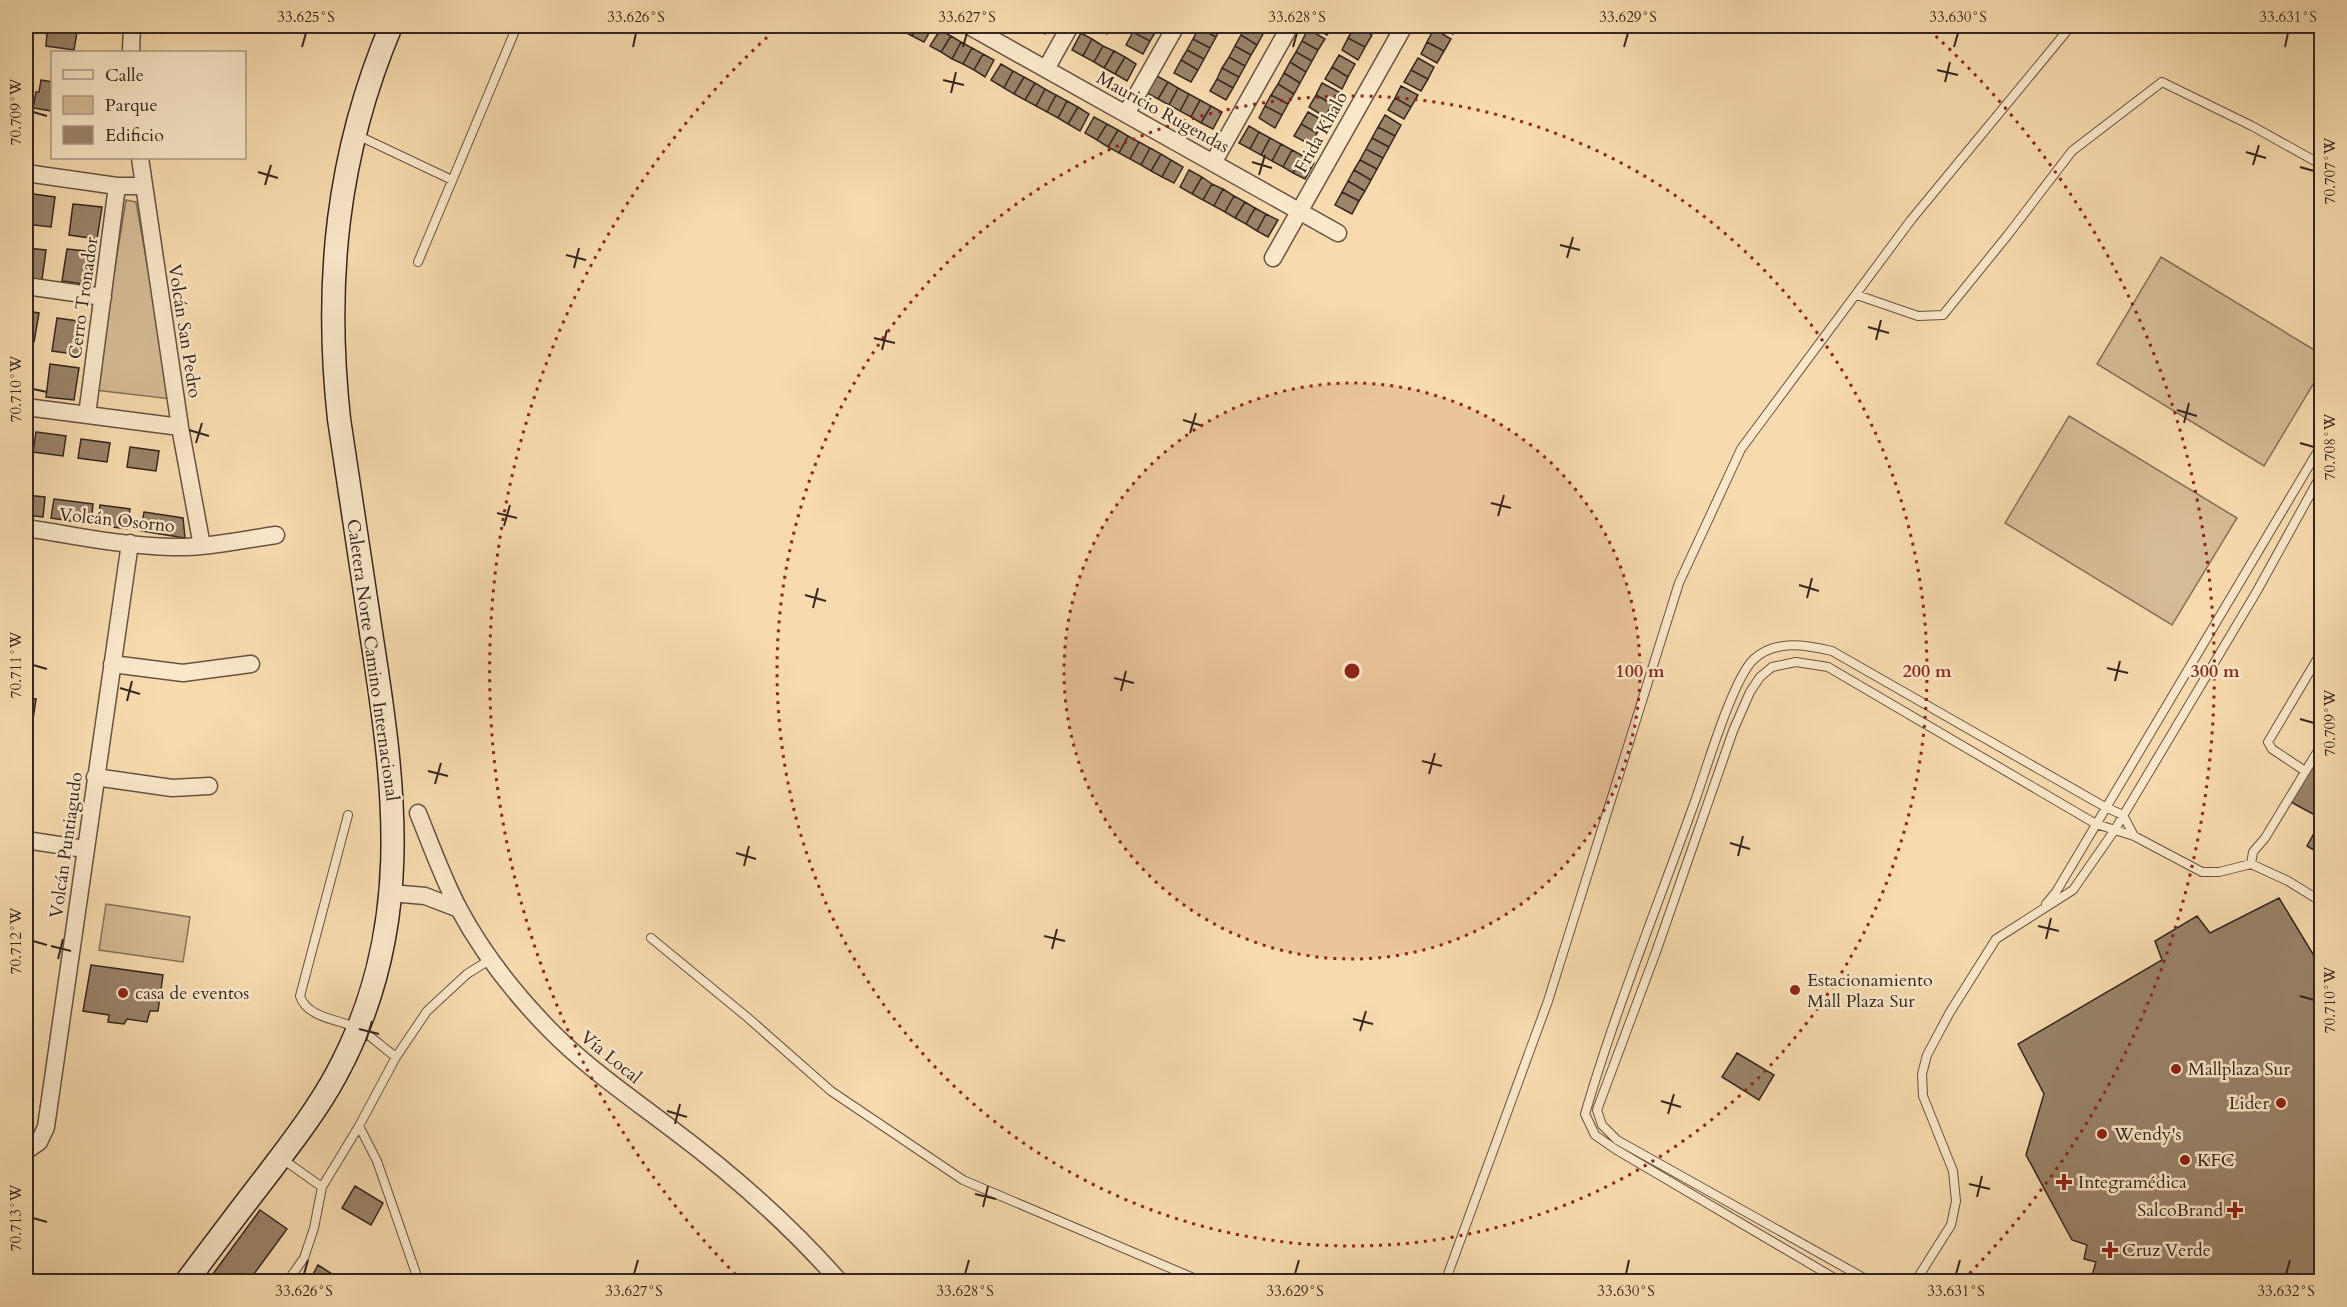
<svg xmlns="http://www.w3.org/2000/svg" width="2347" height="1307" viewBox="0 0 2347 1307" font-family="Cardo,serif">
  <rect width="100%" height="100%" fill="#f7dbae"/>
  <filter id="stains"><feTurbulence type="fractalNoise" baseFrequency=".00333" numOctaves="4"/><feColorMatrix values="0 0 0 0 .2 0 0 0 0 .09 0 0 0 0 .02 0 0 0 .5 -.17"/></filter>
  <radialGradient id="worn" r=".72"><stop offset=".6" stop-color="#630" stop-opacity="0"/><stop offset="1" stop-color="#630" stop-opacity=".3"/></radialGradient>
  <path fill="#d6bc96" stroke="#86715c" stroke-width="1.5" d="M126 200 136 202 171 399 95 390Z
    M2161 257 2321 354V371L2264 466 2097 364Z
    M2069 416 2237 518 2172 625 2005 523Z
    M106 904 190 917 183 962 99 950Z"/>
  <path fill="#9a846a" stroke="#352621" stroke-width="1.5" d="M45 26H78L74 50 46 46 47 34 44 33Z
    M904 26H918L912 36 901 30Z
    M918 26H933L924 42 912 36Z
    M1034 26H1049L1045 34 1033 27Z
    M1092 26H1112L1107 34Z
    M1137 26H1146L1156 31 1150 41 1133 32Z
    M1201 26H1222L1216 37 1199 28Z
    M1246 26 1263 34 1257 45 1241 35Z
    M1249 26H1268L1263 34Z
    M1311 26H1332L1327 35Z
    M1355 26 1372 35 1365 47 1348 38Z
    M1363 26H1376L1373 31Z
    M1438 26H1457L1453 34Z
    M1199 28 1216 37 1210 48 1193 39Z
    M1308 29 1325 39 1318 50 1302 41Z
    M1434 29 1451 39 1444 51 1427 42Z
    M940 30 951 36 941 52 930 46Z
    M1133 32 1150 41 1143 54 1126 45Z
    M1081 33 1092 39 1083 56 1072 50Z
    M1241 35 1257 45 1251 55 1235 46Z
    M951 36 961 42 952 59 941 52Z
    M1348 38 1365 47 1358 60 1342 50Z
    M1092 39 1103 46 1094 62 1083 56Z
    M1193 39 1210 48 1204 59 1187 50Z
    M1302 41 1318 50 1312 61 1296 52Z
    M961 42 972 48 963 64 952 59Z
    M1427 42 1444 51 1437 63 1421 54Z
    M1103 46 1114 51 1104 68 1094 62Z
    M1235 46 1251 55 1245 66 1229 57Z
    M972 48 983 54 974 70 963 64Z
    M1187 50 1204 59 1198 70 1181 60Z
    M1114 51 1125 57 1115 74 1104 68Z
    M1296 52 1312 61 1306 72 1290 62Z
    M983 54 994 60 985 77 974 70Z
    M1339 55 1355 64 1348 77 1332 67Z
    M1125 57 1136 64 1127 81 1115 74Z
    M1229 57 1245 66 1239 77 1222 68Z
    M1418 58 1434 67 1428 79 1411 70Z
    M1181 60 1198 70 1191 82 1174 73Z
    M1290 62 1306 72 1300 83 1284 73Z
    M1001 64 1013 71 1004 88 991 80Z
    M1332 67 1348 77 1342 89 1325 79Z
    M1222 68 1239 77 1233 88 1217 79Z
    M1411 70 1428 79 1421 91 1404 82Z
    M1013 71 1024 77 1014 94 1004 88Z
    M1284 73 1300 83 1294 94 1278 84Z
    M1157 76 1168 82 1158 99 1147 93Z
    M1024 77 1035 83 1025 100 1014 94Z
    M1217 79 1233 88 1226 100 1210 91Z
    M41 80 52 82V111L33 108 36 92H39Z
    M1168 82 1178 88 1169 105 1158 99Z
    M1035 83 1045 89 1036 106 1025 100Z
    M1322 83 1339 92 1332 104 1316 95Z
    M1278 84 1294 94 1288 104 1271 95Z
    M1401 86 1418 95 1411 107 1395 98Z
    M1178 88 1189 94 1180 111 1169 105Z
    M1045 89 1056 95 1047 112 1036 106Z
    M1189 94 1200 100 1191 117 1180 111Z
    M1056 95 1067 101 1058 118 1047 112Z
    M1271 95 1288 104 1282 115 1265 106Z
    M1316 95 1332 104 1325 117 1309 107Z
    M1395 98 1411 107 1404 119 1388 110Z
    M1200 100 1211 106 1201 123 1191 117Z
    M1067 101 1078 107 1068 124 1058 118Z
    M1211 106 1222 112 1213 129 1201 123Z
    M1265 106 1282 115 1275 128 1259 118Z
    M1078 107 1089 114 1080 131 1068 124Z
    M1308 112 1324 121 1317 133 1301 124Z
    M1385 115 1401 125 1395 136 1378 127Z
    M1094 117 1107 124 1097 140 1085 133Z
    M1107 124 1118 130 1108 147 1097 140Z
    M1301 124 1317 133 1311 145 1294 136Z
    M1249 126 1259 132 1250 149 1239 143Z
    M1378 127 1395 136 1389 147 1372 138Z
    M1118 130 1128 136 1119 153 1108 147Z
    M1259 132 1270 138 1261 155 1250 149Z
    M1128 136 1139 142 1130 159 1119 153Z
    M1270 138 1281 144 1272 161 1261 155Z
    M1372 138 1389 147 1383 158 1366 149Z
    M1139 142 1150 148 1141 165 1130 159Z
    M1281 144 1292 150 1283 167 1272 161Z
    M1150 148 1161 154 1151 171 1141 165Z
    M1366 149 1383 158 1377 169 1360 160Z
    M1292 150 1303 156 1293 173 1283 167Z
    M1161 154 1171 160 1162 177 1151 171Z
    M1303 156 1314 163 1305 179 1293 173Z
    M1171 160 1183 167 1174 183 1162 177Z
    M1360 160 1377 169 1371 180 1354 170Z
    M1189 170 1202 177 1192 194 1180 187Z
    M1354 170 1371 180 1365 191 1348 181Z
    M1202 177 1212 184 1203 200 1192 194Z
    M1348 181 1365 191 1359 201 1342 192Z
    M1212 184 1223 189 1214 206 1203 200Z
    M1223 189 1234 196 1225 212 1214 206Z
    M1342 192 1359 201 1352 214 1335 205Z
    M26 193 55 197 51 227 26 224Z
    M1234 196 1245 202 1235 218 1225 212Z
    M1245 202 1255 208 1246 224 1235 218Z
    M73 204 102 207 97 239 69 235Z
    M1255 208 1266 214 1257 231 1246 224Z
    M1266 214 1278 220 1268 237 1257 231Z
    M26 248 46 250 42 280 26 278Z
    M67 249 95 252 90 285 62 281Z
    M26 311 39 313 34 342 26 341Z
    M57 318 85 322 81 355 52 351Z
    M50 364 79 368 74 400 46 397Z
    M26 365 30 366 26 395Z
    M36 432 66 436 63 456 33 452Z
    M81 439 110 443 107 462 78 458Z
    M130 447 159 451 156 471 127 467Z
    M26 495 45 497 43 517 26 515Z
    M54 499 93 504 91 524 51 518Z
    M100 505 130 509 127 529 98 525Z
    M144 512 183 518 185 538 141 531Z
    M26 698 36 699 31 733H26Z
    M2322 750V819L2289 801Z
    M2322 819V855L2307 846Z
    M2279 898 2322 969V1282H2090L2096 1262 2084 1259 2087 1245 2072 1240 2026 1155 2044 1094 2018 1044 2162 960 2155 941 2197 916 2210 933Z
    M91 965 163 975 158 1011H150L147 1022 127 1019 124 1024 108 1022 109 1015 83 1011Z
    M1737 1053 1774 1075 1759 1100 1722 1077Z
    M355 1186 383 1203 371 1225 342 1208Z
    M260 1210 287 1229 248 1282H207Z
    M318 1265 332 1274 329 1279 334 1282H309Z
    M1989 1275 2031 1282H1987Z"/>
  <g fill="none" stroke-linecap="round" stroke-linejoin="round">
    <defs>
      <path id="lane" d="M357 135 452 180
        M418 262 517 26
        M1857 295 1918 316 1943 315 2007 236 2072 151 2162 82 2252 126 2322 165
        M2305 771 2272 749 2268 742 2322 651
        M348 815 300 996C307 1018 338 1019 357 1028 371 1035 383 1048 396 1057
        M2251 864 2253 852 2265 838 2322 744
        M2046 904 2056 892 2322 444
        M651 938 747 1017 831 1091 963 1180 1203 1282
        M359 1126 377 1161 419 1282
        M281 1158 322 1187
        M287 1282 304 1258 314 1228 322 1187 359 1126 396 1057 427 1011 467 974 491 959
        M1445 1282 1548 1001 1679 583 1741 449 1911 220 2071 26
        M1841 1282 1615 1149 1595 1135 1585 1114C1616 1008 1658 905 1695 801 1706 770 1733 678 1754 659 1776 639 1807 645 1832 651L2105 807 2123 815 2134 836
        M1871 1282 1617 1140 1602 1125 1597 1110 1656 952 1733 731 1750 692 1760 677 1772 667 1796 662 1828 667 2096 824 2134 836 2202 872H2219L2251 864 2288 881 2322 902
        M1915 1282 1951 1225 1956 1201 1953 1171 1923 1096 1922 1074 1927 1055 1950 1012 1996 939 2073 890 2114 831 2257 591 2322 473"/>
      <path id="street" d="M969 26 1338 233
        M131 52 132 26
        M1046 69 1070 26
        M1126 114 1176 26
        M140 158 180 427 202 546
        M1213 163 1290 26
        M26 173 117 186H143
        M1273 258 1404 26
        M26 286 103 297
        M26 407 180 427
        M87 415 117 186
        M26 528C74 535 123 546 171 547 206 548 241 540 276 535
        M112 664 183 673 251 664
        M95 777 172 788 209 786
        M418 813C431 845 443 879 459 909 482 952 515 994 549 1029 586 1067 630 1097 672 1129 732 1174 790 1225 840 1282
        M26 840 85 849
        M391 893 425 896 459 909
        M26 1151 39 1142 46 1127 130 543"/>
      <path id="secondary" d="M186 1282C213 1246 240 1210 268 1174 292 1142 317 1110 336 1075 414 931 396 793 372 639 361 566 350 492 339 419 324 281 337 154 391 26"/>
    </defs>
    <use href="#lane" stroke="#665344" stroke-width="10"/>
    <use href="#street" stroke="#665344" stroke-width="19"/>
    <use href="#secondary" stroke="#352621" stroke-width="25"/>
    <use href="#lane" stroke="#fae8ca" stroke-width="8"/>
    <use href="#street" stroke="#fae8ca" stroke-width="16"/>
    <use href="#secondary" stroke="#fae8ca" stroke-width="22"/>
  </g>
  <path fill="none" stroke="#352621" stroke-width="2" d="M302 47 306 33M633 47 636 33M963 47 967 33M1293 47 1297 33M1624 47 1628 33M1954 47 1958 33M2285 47 2288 33M1937 70 1958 75M943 80 964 85M1945 82 1950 62M951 93 956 72M33 112 47 116M2246 152 2266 158M1252 162 1272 168M2253 165 2259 145M2300 167 2314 171M258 172 278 178M1259 175 1265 155M265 185 271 165M1560 245 1580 250M566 255 586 260M1567 258 1573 237M574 268 579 248M1868 327 1889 333M874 338 895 343M1876 340 1881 320M882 350 887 330M33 389 47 392M2177 410 2197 416M1183 420 1203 426M2184 423 2189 403M189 430 209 436M1190 433 1196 413M196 443 202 423M2300 443 2314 447M1491 503 1511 508M497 513 517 518M1498 516 1504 495M504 526 510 505M1799 585 1819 591M805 595 826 601M1807 598 1812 578M813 608 818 588M33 665 47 669M2107 668 2128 673M1114 678 1134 683M2115 681 2120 661M120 688 140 694M1121 691 1126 671M127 701 132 681M2300 719 2314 723M1422 761 1442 766M428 771 448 776M1429 774 1435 753M435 784 441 763M1730 843 1750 849M736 853 756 859M1738 856 1743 836M744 866 749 846M2038 926 2059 931M1044 936 1065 941M2046 939 2051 918M33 941 47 945M51 946 71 951M1052 949 1057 929M58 959 63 939M2300 996 2314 1000M1353 1019 1373 1024M359 1029 379 1034M1360 1031 1366 1011M366 1041 372 1021M1661 1101 1681 1107M667 1111 687 1117M1668 1114 1674 1094M675 1124 680 1104M1969 1184 1990 1189M975 1194 996 1199M1977 1197 1982 1176M983 1207 988 1186M33 1218 47 1222M304 1274 308 1260M634 1274 638 1260M965 1274 969 1260M1295 1274 1299 1260M1626 1274 1629 1260M1956 1274 1960 1260M2286 1274 2290 1260"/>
  <circle cx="1352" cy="671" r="288" fill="#8f2418" fill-opacity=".12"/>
  <g fill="none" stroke="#8f2418" stroke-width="3" stroke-dasharray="3 6">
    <circle cx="1352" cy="671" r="288"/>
    <circle cx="1352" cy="671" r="575"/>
    <path d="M742 1281A863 863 0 0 1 775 30M1929 30A863 863 0 0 1 1962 1281"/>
  </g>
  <g fill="#8f2418" stroke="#fae8ca" stroke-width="2">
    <circle cx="1795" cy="990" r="6"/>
    <circle cx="123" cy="993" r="6"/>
    <circle cx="2176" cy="1069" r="6"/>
    <circle cx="2281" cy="1103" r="6"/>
    <circle cx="2102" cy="1134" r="6"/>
    <circle cx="2185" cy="1160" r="6"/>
    <path d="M2061 1173h6v6h6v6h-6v6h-6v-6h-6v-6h6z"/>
    <path d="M2232 1201h6v6h6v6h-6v6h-6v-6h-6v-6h6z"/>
    <path d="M2107 1241h6v6h6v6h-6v6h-6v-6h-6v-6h6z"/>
  </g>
  <g text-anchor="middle" stroke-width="5" stroke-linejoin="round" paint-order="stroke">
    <g font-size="18" fill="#352621" stroke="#fae8ca">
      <text transform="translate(1163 112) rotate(29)" y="6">Mauricio Rugendas</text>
      <text transform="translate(1321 132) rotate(-61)" y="6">Frida Khalo</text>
      <text transform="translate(83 298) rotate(-82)" y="6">Cerro Tronador</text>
      <text transform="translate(185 331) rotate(81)" y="6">Volcán San Pedro</text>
      <text transform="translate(117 520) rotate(6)" y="6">Volcán Osorno</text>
      <text transform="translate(373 660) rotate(82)" y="6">Caletera Norte Camino Internacional</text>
      <text transform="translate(66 845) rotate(-82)" y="6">Volcán Puntiagudo</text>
      <text transform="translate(611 1057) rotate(39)" y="6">Vía Local</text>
    </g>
    <g font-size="18" fill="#352621" stroke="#fae8ca" text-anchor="start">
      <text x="1807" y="986">Estacionamiento<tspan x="1807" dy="21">Mall Plaza Sur</tspan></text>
      <text x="135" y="999">casa de eventos</text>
      <text x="2188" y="1075">Mallplaza Sur</text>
      <text x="2269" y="1109" text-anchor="end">Lider</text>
      <text x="2114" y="1140">Wendy's</text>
      <text x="2197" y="1166">KFC</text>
      <text x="2078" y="1188">Integramédica</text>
      <text x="2223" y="1216" text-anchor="end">SalcoBrand</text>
      <text x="2122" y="1256">Cruz Verde</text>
    </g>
  </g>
  <circle cx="1352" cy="671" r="9" fill="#8f2418" stroke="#fae8ca" stroke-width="3"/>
  <g font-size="18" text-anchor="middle" font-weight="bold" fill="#8f2418" stroke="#fae8ca" stroke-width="5" stroke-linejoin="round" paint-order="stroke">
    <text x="1640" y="677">100 m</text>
    <text x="1927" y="677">200 m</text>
    <text x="2215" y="677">300 m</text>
  </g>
  <rect width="2347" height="1307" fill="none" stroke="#f7dbae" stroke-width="66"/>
  <rect x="51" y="51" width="195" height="108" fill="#fae8ca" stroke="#ab9a86" stroke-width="1.5"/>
  <rect x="63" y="70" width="30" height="9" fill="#fae8ca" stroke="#ab9a86" stroke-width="1.5"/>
  <text x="105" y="81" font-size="18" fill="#352621">Calle</text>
  <rect x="63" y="96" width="30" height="18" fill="#d6bc96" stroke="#ab9a86" stroke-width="1.5"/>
  <text x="105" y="111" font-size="18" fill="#352621">Parque</text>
  <rect x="63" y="126" width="30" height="18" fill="#9a846a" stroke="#ab9a86" stroke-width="1.5"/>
  <text x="105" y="141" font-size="18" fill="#352621">Edificio</text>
  <rect x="33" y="33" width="2281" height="1241" fill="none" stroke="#352621" stroke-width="2"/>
  <g font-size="15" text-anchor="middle" fill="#352621">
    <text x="306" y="22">33.625°S</text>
    <text x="636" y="22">33.626°S</text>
    <text x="967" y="22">33.627°S</text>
    <text x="1297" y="22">33.628°S</text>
    <text x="1628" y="22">33.629°S</text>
    <text x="1958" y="22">33.630°S</text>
    <text x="2288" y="22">33.631°S</text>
    <text transform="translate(16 112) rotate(-90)" y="5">70.709°W</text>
    <text transform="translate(2330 171) rotate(-90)" y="5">70.707°W</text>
    <text transform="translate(16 389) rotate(-90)" y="5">70.710°W</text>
    <text transform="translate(2330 447) rotate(-90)" y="5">70.708°W</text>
    <text transform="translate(16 665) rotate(-90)" y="5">70.711°W</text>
    <text transform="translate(2330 723) rotate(-90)" y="5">70.709°W</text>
    <text transform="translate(16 941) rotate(-90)" y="5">70.712°W</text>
    <text transform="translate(2330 1000) rotate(-90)" y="5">70.710°W</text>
    <text transform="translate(16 1218) rotate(-90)" y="5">70.713°W</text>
    <text x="304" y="1296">33.626°S</text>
    <text x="634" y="1296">33.627°S</text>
    <text x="965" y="1296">33.628°S</text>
    <text x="1295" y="1296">33.629°S</text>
    <text x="1626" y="1296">33.630°S</text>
    <text x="1956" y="1296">33.631°S</text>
    <text x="2286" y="1296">33.632°S</text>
  </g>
  <rect width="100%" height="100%" filter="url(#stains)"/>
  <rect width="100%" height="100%" fill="url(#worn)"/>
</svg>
